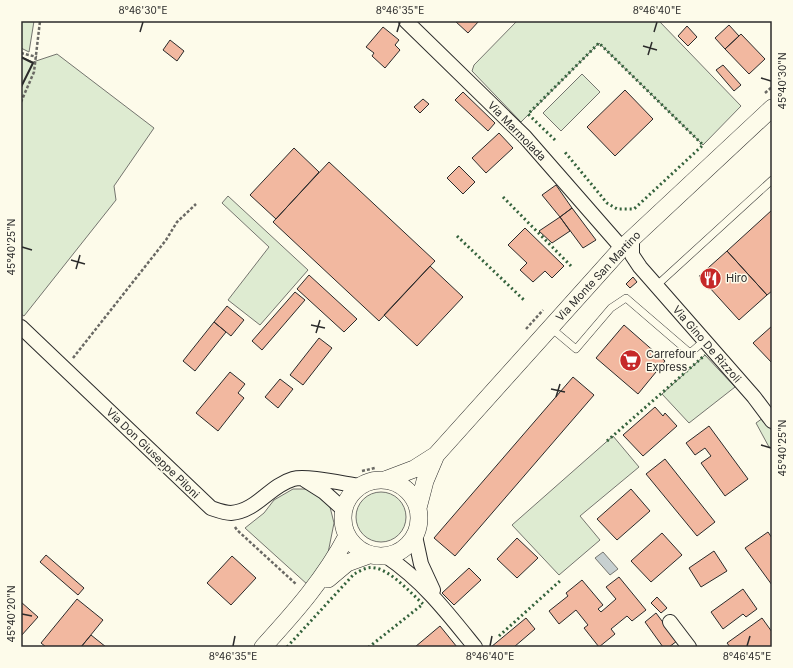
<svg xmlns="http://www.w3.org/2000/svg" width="793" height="668" viewBox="0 0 793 668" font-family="Inter,sans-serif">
  <rect width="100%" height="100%" fill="#fdfbea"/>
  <path fill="#deebd1" stroke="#74746e" d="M21 21H34L29 52 21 48Z
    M517 21H659L741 106 703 145 599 43 521 122 472 71 474 65Z
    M57 54 154 128 114 186 116 200 24 316 21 314V57L33 62Z
    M582 74 600 92 561 131 543 113Z
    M228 196 308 270 260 325 228 300 269 247 222 203Z
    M705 355 735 387 689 423 662 394Z
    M763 418 772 431V448L769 447 756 423Z
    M613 436 639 467 580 516 600 540 559 575 512 525Z
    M293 489H309L323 499 330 507 334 523 328 553 308 585 245 528 264 513 274 500Z
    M356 517a25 25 0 1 1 50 0a25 25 0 1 1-50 0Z"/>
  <path fill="#c7d0d0" stroke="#74746e" d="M603 552 618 569 610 575 595 558Z"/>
  <path fill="#f2b8a0" stroke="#2b2b2b" d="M455 21H479L468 33Z
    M729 25 739 36 725 49 715 38Z
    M687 26 697 37 688 46 678 36Z
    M383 27 399 40 395 45 400 50 385 68 372 56 374 53 366 47Z
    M741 34 765 59 749 74 725 49Z
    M170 40 184 51 177 61 163 50Z
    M723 65 741 85 734 91 716 70Z
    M625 90 653 119 615 156 587 127Z
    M463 92 495 123 488 131 455 100Z
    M423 99 429 104 420 113 414 107Z
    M499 133 513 148 486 173 472 158Z
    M294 148 319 172 276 219 250 195Z
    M329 162 435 261 379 321 273 222Z
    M459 166 475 182 463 194 447 178Z
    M556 185 572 208 560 217 542 195Z
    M572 208 596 240 583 248 560 217Z
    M772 210V291L767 295 727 251Z
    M560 217 570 231 552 243 539 231Z
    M525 228 564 266 552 278 545 271 533 282 520 270 527 263 508 245Z
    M727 251 767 295 739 320 699 276Z
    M430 266 463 297 417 346 384 315Z
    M309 275 357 319 344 332 297 289Z
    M633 277 637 282 630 288 626 284Z
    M295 292 305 300 262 350 252 341Z
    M227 306 244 320 231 336 214 322Z
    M214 322 226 332 195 371 183 361Z
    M624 325 665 361 638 394 596 358Z
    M772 326V363L753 343Z
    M319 338 332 348 303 385 290 375Z
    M230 372 245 384 238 393 244 398 218 431 196 413Z
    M573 377 594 395 455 556 434 538Z
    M280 379 293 389 278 408 265 397Z
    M655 407 663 416 665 413 677 426 643 456 623 435Z
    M709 426 748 479 725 496 701 463 711 456 705 448 695 455 686 443Z
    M665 459 715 522 697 536 646 474Z
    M631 489 650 511 617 540 597 519Z
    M768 532 772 538V585L745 548Z
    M662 533 682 555 651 582 631 561Z
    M517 538 538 558 517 578 497 559Z
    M714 551 727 571 701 587 689 568Z
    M46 555 84 588 78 595 40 562Z
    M232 556 256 578 231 605 207 583Z
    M469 568 481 580 454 605 442 593Z
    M619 577 646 610 632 621 627 616 611 629 615 634 599 647 584 628 588 625 576 610 559 624 549 611 568 596 566 593 582 580 603 605 598 609 601 612 616 599 606 587Z
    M743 589 757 609 746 617 743 614 723 629 711 612Z
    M657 597 667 608 661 613 651 603Z
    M77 599 103 620 81 647H46L41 643Z
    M21 602 38 617 21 636Z
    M656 613 677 641 669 647H663L645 622Z
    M526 618 535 629 514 647H491Z
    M762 618 772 632V647H730L727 643Z
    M440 626 457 647H415Z
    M91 635 106 647H81Z"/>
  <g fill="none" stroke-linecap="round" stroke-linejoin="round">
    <defs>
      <path id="service" d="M656 286 772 180
        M551 328 576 349 611 308 626 298 690 353 704 341"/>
      <path id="minor" d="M406 21 525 137 622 248
        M632 238V255L640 267 754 397 772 421
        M21 327 211 508C217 510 225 513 231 513 257 511 269 486 293 479 306 475 345 484 360 486
        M305 480 324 492 344 510
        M415 536 421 564 433 590
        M386 556C424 582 446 611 475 647
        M670 622 689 647"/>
      <path id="tertiary" d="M385 480 414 469 436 455 622 248 772 108
        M343 518a38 38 0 1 1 76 0a38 38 0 1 1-76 0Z
        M418 508 425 481 436 455
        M328 579 347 563 369 555
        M263 647C295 612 325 578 347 536"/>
    </defs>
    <use href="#service" stroke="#2b2b2b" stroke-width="8"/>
    <use href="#minor" stroke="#2b2b2b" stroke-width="16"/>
    <use href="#tertiary" stroke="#2b2b2b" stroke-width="18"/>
    <path stroke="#6a6964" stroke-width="2.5" stroke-dasharray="3 2" stroke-linecap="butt" d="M21 53 37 57
      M765 93 772 87
      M21 102 34 72 40 21
      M526 329 543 310
      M73 358 166 240 177 222 196 204
      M362 471 375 468
      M235 527 237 530 297 585"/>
    <use href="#service" stroke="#fdfbea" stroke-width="7"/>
    <use href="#minor" stroke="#fdfbea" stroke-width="14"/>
    <use href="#tertiary" stroke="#fdfbea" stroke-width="17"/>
    <path stroke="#34623c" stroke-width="3" stroke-dasharray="2 3" stroke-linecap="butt" d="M555 140 528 114 599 43 703 145 634 209H617L607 203 564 151
      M503 197 571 266
      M457 236 525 301
      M607 441 705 355
      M499 636 561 580
      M287 647 354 574C360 571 367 566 375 568 390 570 411 593 423 604L369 647"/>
    <path stroke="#2b2b2b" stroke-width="2" d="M21 57 33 63 21 87"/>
  </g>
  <path fill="none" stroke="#2b2b2b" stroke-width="1.5" d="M140 32 143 22M397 32 400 22M654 32 657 22M643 46 657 50M648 55 652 42M761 78 771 81M22 247 32 250M71 260 85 264M76 269 80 255M311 325 325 328M316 333 320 320M551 389 565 392M556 397 560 384M761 445 771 448M22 614 32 616M233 646 235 636M490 646 492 636M747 646 750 636"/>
  <defs>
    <symbol id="restaurant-disc" viewBox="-11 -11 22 22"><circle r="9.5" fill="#c62828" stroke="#fdfbea"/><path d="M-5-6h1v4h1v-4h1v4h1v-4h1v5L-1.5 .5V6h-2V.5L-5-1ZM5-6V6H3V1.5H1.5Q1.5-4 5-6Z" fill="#fff"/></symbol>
    <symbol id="supermarket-disc" viewBox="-11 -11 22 22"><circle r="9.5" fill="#c62828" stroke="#fdfbea"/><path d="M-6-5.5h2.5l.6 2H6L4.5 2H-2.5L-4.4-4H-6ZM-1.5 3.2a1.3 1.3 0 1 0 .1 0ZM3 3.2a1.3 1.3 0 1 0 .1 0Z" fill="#fff"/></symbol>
  </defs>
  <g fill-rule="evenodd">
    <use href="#restaurant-disc" x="698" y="266" width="25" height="25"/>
    <use href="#supermarket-disc" x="618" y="348" width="25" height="25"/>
  </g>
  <g text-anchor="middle" stroke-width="3" stroke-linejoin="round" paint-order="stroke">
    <g font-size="11" fill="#2b2b2b" stroke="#fdfbea">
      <text transform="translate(517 131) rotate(46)" y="4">Via Marmolada</text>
      <text transform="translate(598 276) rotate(-47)" y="4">Via Monte San Martino</text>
      <text transform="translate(707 344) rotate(49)" y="4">Via Gino De Rizzoli</text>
      <text transform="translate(153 453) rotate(44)" y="4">Via Don Giuseppe Piloni</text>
    </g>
    <g font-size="11" fill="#2b2b2b" stroke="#fdfbea" text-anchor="start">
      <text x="726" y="282">Hiro</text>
      <text x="646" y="358">Carrefour<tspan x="646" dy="13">Express</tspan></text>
    </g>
  </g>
  <rect width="793" height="668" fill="none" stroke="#fdfbea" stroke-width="44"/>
  <rect x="22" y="22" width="749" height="624" fill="none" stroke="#2b2b2b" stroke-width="1.5"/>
  <g font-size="10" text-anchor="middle" fill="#2b2b2b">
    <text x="143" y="14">8°46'30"E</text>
    <text x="400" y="14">8°46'35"E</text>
    <text x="657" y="14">8°46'40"E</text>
    <text transform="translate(782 81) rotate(-90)" y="4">45°40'30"N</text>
    <text transform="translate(11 247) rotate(-90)" y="4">45°40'25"N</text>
    <text transform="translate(782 448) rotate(-90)" y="4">45°40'25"N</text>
    <text transform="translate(11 614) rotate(-90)" y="4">45°40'20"N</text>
    <text x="233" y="660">8°46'35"E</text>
    <text x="490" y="660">8°46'40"E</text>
    <text x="747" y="660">8°46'45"E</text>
  </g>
</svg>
